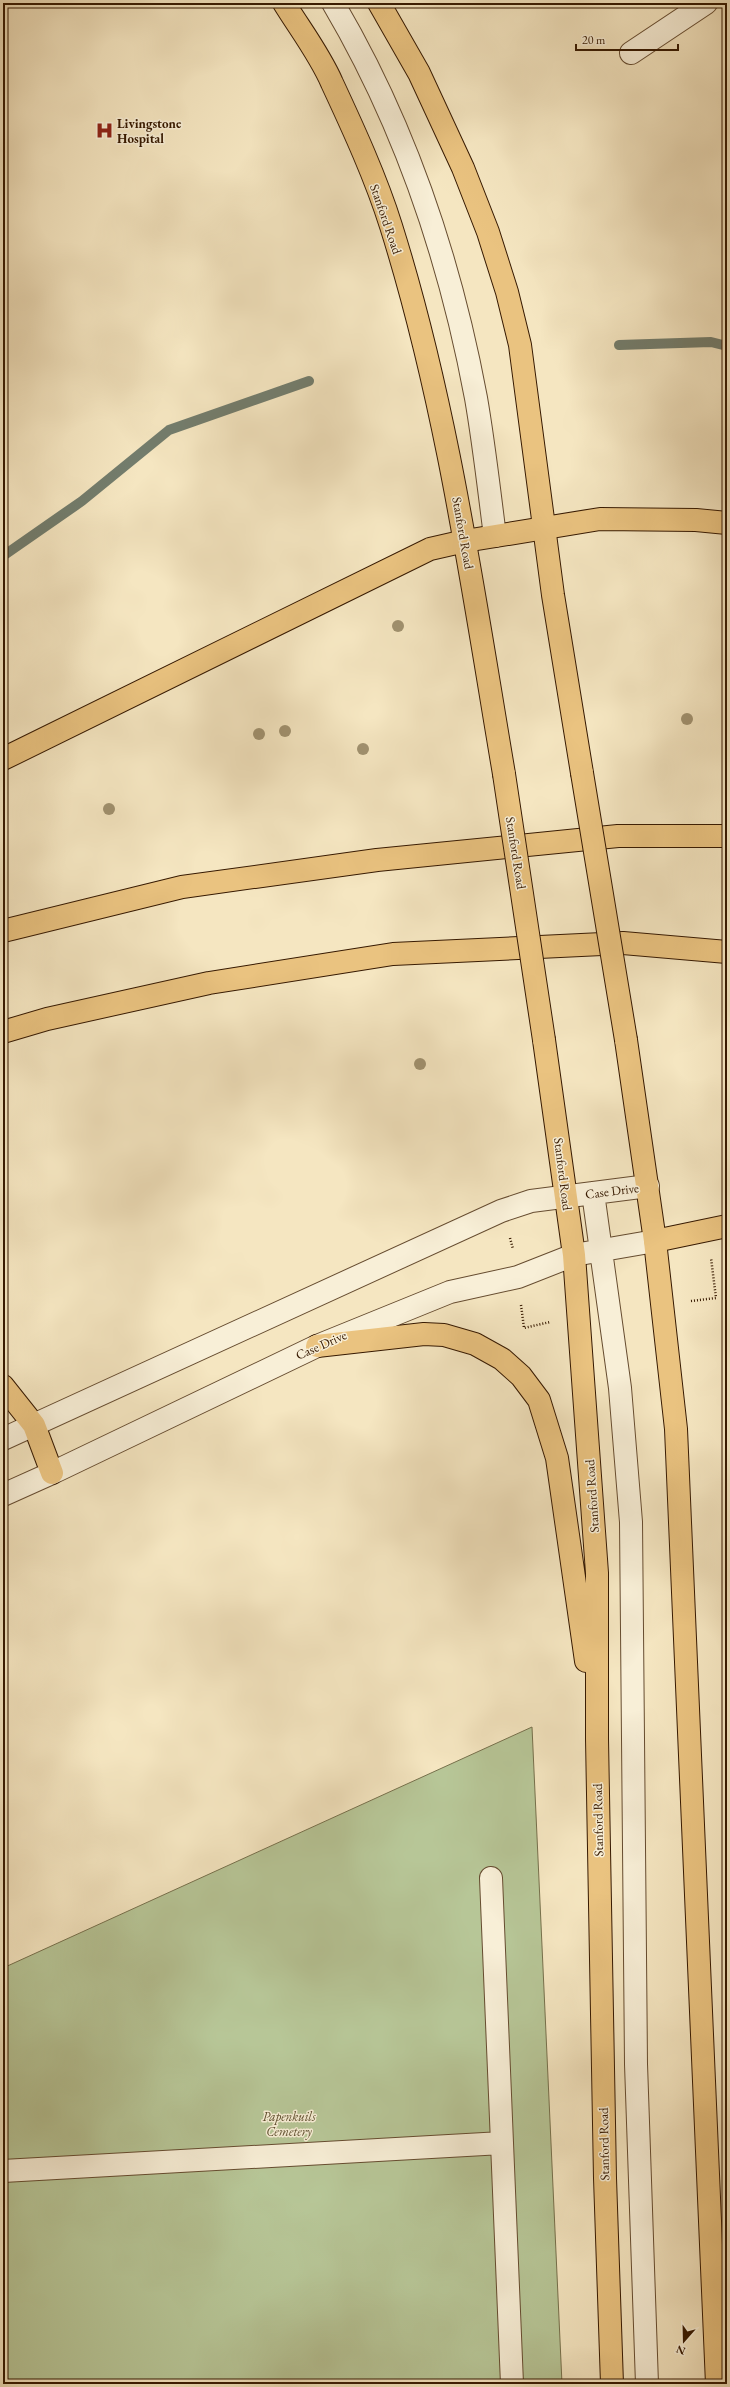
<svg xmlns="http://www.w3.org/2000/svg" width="730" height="2387" viewBox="0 0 730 2387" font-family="'EB Garamond',serif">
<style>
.green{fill:#b7c697;stroke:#76704c}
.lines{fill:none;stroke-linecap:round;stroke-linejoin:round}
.stream{stroke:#737d6d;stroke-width:10}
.minor-casing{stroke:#664c30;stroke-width:24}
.major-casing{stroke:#361900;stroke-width:24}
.highway-casing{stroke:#361900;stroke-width:24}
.path{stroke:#361900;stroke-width:2.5;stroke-dasharray:1 2;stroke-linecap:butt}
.minor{stroke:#f8efd7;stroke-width:22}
.major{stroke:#eac380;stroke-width:22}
.highway{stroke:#eac380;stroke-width:22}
.major-bridge-casing{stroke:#361900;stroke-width:24;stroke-linecap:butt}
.major-bridge{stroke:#eac380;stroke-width:22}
.tree{fill:#a19270}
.labels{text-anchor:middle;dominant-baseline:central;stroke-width:3;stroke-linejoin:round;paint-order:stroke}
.poi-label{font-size:13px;font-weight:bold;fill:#361900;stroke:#f8efd7;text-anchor:start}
.street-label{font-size:13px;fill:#361900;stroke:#f8efd7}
.park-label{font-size:13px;font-style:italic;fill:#5d4d2d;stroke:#f8efd7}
</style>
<rect width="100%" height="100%" fill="#f5e6c1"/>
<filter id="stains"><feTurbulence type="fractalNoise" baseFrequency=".005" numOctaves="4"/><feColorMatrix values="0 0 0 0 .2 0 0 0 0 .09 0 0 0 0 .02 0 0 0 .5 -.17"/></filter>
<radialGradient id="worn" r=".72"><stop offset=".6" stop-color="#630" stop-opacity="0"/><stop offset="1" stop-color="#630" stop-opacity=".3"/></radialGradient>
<!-- green -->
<path class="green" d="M532,1727l30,657h-559v-416z"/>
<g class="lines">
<!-- stream -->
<path class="stream" d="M619,345l92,-3 16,4
M3,556l79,-55 87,-71 140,-49"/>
<defs>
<path id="minor" d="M333,3c72,122 117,256 143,395 8,46 13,92 19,138
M631,53l75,-50
M593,1193l27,195 11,134 5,542 11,320
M3,1439l498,-228 30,-10 117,-15
M3,1495l49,-22 265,-127 133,-54 68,-15 56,-22 81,-14
M491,1878l21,506
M3,2171l499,-28"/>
<path id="major" d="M284,3c16,26 36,52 48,80 21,45 44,95 59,143 56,178 82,365 113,548
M379,3l40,70 44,95 25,64 19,60 13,53 33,250 29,178
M544,1040l30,215 23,318v166l8,439 7,206
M626,1040l29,201 21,188 41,955
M317,1346l107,-12 20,1 31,9 27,15 19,17 18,24 18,58 29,203"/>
<path id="highway" d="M3,759l427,-210 35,-8 135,-22 96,1 31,3
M3,931l179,-44 195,-27 241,-24h109
M3,1032l44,-13 162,-36 184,-29 230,-11 104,9
M655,1241l72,-15
M3,1386l31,39 18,48"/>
</defs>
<!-- minor casing -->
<use href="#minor" class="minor-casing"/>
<!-- major casing -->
<use href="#major" class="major-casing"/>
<!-- highway casing -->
<use href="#highway" class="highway-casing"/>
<!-- path -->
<path class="path" d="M510,1238l3,11
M691,1301l25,-3 -5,-40
M521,1305l3,23 26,-6"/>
<!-- minor -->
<use href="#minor" class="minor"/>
<!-- major -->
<use href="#major" class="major"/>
<!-- highway -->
<use href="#highway" class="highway"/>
<defs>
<path id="major-bridge" d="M582,773l44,267
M504,774l40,266"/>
</defs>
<!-- major-bridge casing -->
<use href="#major-bridge" class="major-bridge-casing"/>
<!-- major-bridge -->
<use href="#major-bridge" class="major-bridge"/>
</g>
<!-- trees -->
<g class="tree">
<circle cx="398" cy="626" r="6"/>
<circle cx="687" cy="719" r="6"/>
<circle cx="285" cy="731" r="6"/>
<circle cx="259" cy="734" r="6"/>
<circle cx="363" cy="749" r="6"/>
<circle cx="109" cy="809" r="6"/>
<circle cx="420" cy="1064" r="6"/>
</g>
<!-- icons -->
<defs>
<symbol id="hospital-bare" viewBox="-9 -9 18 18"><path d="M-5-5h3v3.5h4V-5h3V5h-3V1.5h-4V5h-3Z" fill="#8f2418" stroke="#f8efd7" stroke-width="2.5" paint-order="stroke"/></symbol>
</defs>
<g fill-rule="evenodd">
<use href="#hospital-bare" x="92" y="118" width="25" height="25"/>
</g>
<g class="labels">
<!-- poi labels -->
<g class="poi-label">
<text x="117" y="123">Livingstone<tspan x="117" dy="15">Hospital</tspan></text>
</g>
<!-- street labels -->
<g class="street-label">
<text transform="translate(386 219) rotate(71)">Stanford Road</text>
<text transform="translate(463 533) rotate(80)">Stanford Road</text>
<text transform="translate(516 853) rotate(81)">Stanford Road</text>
<text transform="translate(563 1174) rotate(83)">Stanford Road</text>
<text transform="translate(612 1191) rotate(-7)">Case Drive</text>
<text transform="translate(321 1345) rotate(-24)">Case Drive</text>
<text transform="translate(592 1496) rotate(-94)">Stanford Road</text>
<text transform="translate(598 1820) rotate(-91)">Stanford Road</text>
<text transform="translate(604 2144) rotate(-91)">Stanford Road</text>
</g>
<!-- park labels -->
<g class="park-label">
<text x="289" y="2116">Papenkuils<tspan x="289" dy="15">Cemetery</tspan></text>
</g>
</g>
<!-- margin -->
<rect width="730" height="2387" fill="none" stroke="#f5e6c1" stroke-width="16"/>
<rect x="4" y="4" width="722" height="2379" fill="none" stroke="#361900" stroke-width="2"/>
<rect x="8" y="8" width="714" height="2371" fill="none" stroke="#361900"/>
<!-- north arrow -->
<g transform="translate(684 2341) rotate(200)" stroke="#f8efd7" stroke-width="3" paint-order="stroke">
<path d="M0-3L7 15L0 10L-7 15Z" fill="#361900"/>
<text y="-6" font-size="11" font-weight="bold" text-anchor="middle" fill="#361900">N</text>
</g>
<!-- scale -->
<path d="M576 44v6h102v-6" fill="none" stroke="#361900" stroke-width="2"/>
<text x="582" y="44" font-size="12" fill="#361900" stroke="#f8efd7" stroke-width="3" paint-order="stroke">20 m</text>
<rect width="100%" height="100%" filter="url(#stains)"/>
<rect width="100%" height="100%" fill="url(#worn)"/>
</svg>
